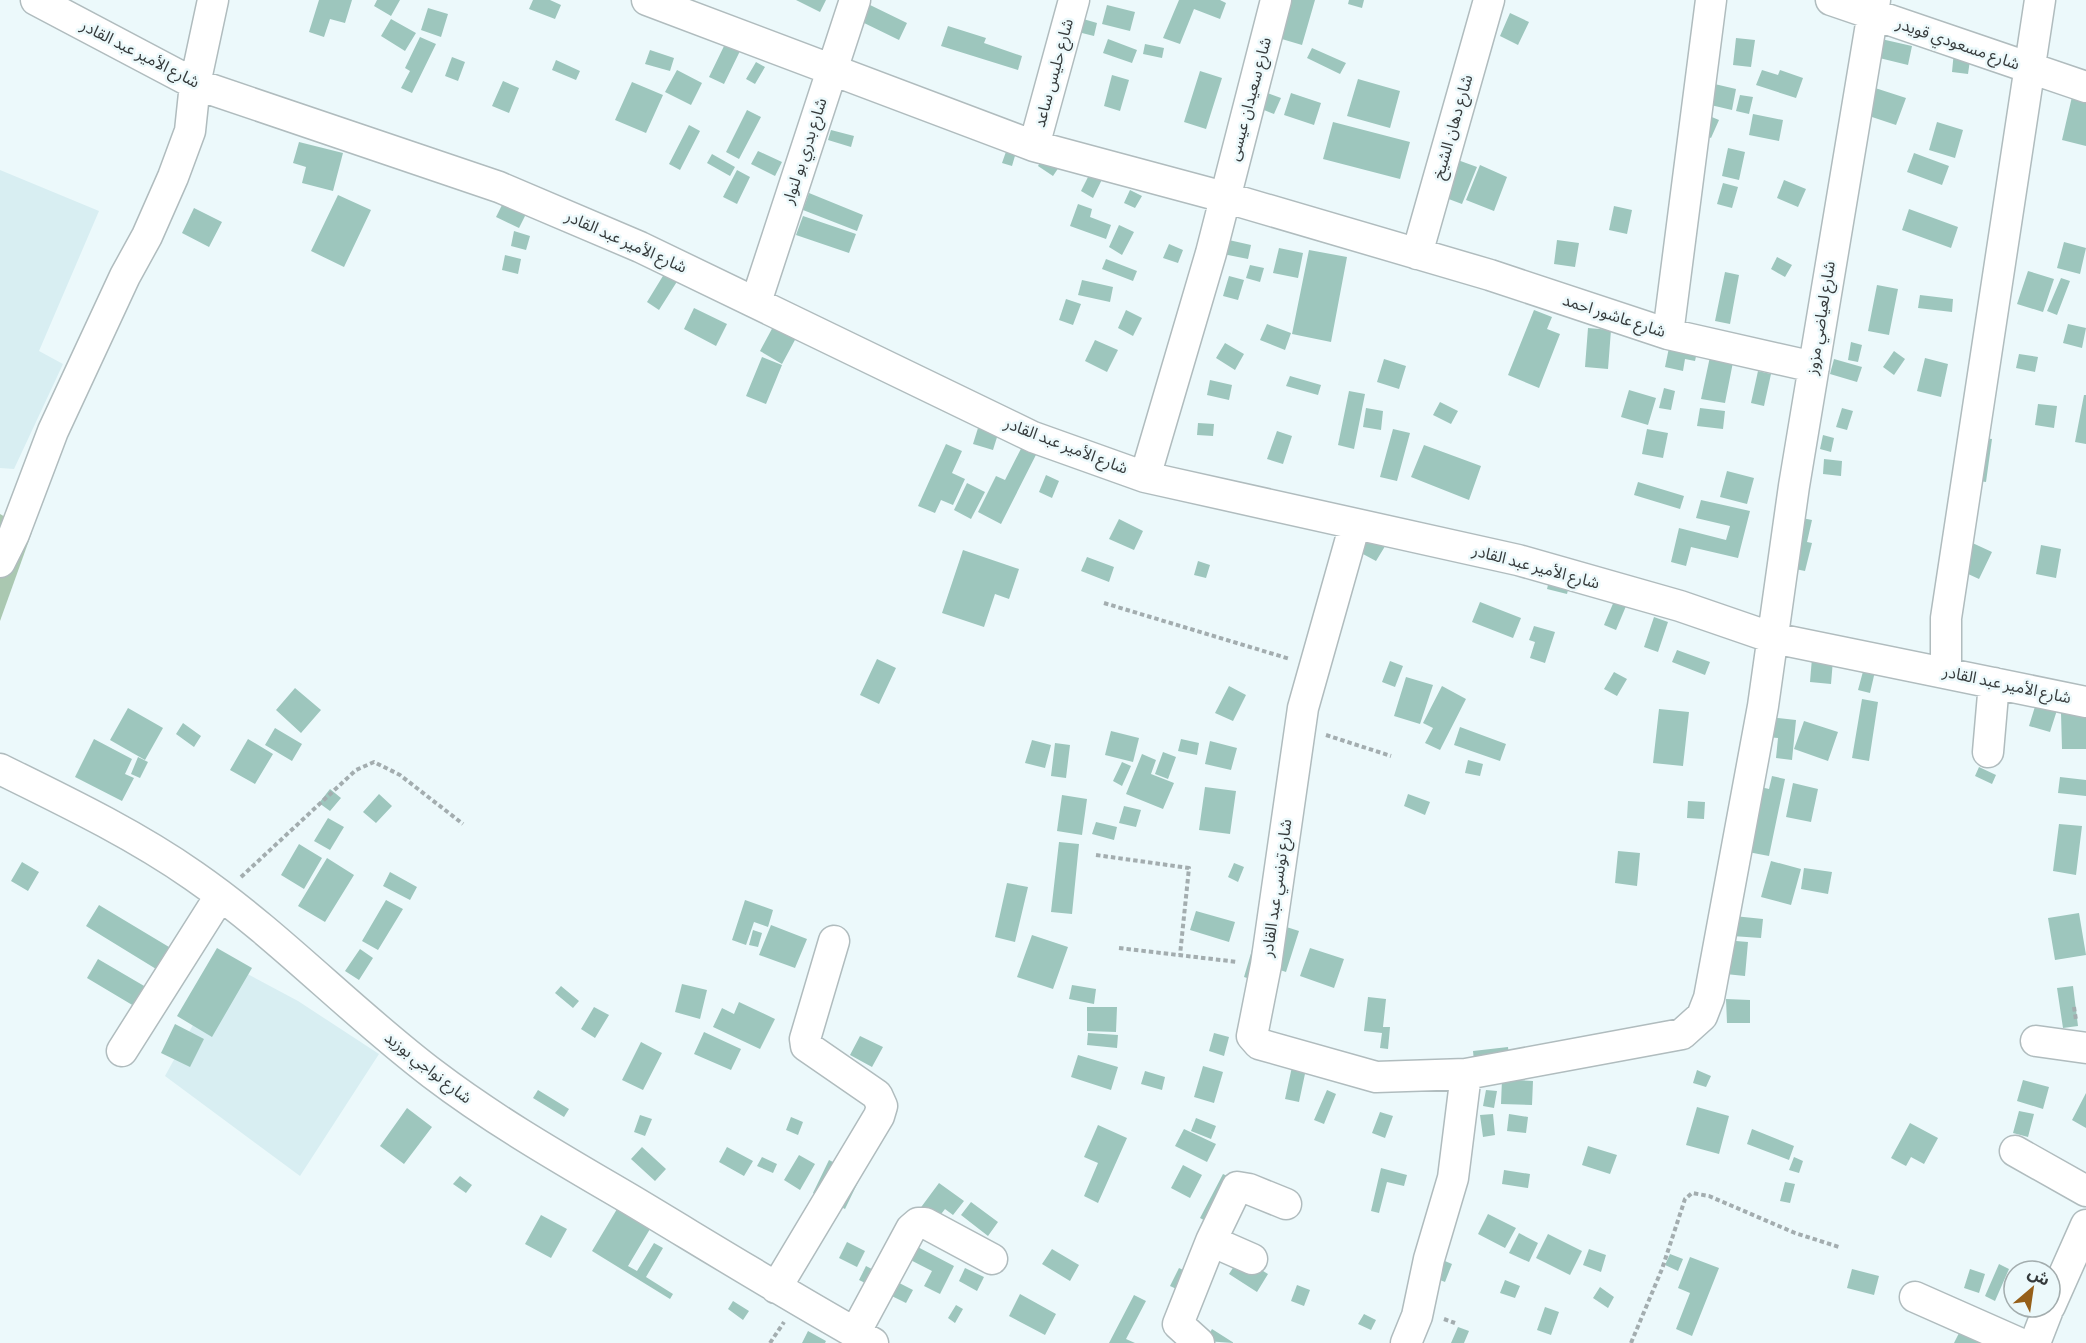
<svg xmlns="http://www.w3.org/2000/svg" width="2086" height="1343" viewBox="0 0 2086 1343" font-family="'Source Sans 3','Noto Sans Arabic',sans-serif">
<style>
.built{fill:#d8eef2}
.forest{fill:#aac8b1}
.building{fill:#9dc6bd}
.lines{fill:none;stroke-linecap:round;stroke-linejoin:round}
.minor-casing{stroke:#b0bcbe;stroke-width:33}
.path{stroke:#a3adaf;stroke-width:4;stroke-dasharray:4.5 3;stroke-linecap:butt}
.minor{stroke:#fff;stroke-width:30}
.labels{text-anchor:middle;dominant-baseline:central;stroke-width:5;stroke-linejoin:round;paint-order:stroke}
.street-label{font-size:16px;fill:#353a3b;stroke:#ecf9fb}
</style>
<rect width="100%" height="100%" fill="#ecf9fb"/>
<!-- built -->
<path class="built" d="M0,170l99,41 -60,140 24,13 -49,105 -14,-1z
M227,963l71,38 81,53 -79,122 -135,-100z"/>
<!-- forest -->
<path class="forest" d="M0,514l32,18 -32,89z"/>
<!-- building -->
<path class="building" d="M319,0h33l-7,23 -15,-4 -6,18 -15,-5z
M377,0h23l-9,16 -17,-10z
M533,0h17l11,5 -6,14 -26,-10z
M796,0h30l-6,12z
M1179,0h41l6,3 -6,16 -26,-10 -14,35 -17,-6z
M1286,0h29l-13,45 -27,-8z
M1349,0h15l-2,8 -14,-4z
M868,4l39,19 -8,17 -39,-19z
M1107,5l28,7 -5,19 -28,-7z
M428,8l20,6 -7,23 -20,-7z
M1510,13l19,9 -11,23 -18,-9z
M1073,16l24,7 -3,13 -24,-6z
M391,19l25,14 -11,18 -24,-15z
M948,26l38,12 -2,5 38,13 -4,14 -77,-24z
M1868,36l44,10 -4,19 -45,-11z
M420,37l16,7 -24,49 -11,-5 9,-17 -5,-3z
M1736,38l19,2 -4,27 -18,-2z
M1108,39l29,11 -5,13 -29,-10z
M725,44l15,7 -16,33 -15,-7z
M1145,44l19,4 -2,10 -19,-4z
M1312,48l34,15 -6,11 -33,-16z
M650,50l24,8 -4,13 -25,-7z
M1954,51l17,2 -3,21 -16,-2z
M452,57l13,5 -7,19 -13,-5z
M556,60l24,11 -4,9 -24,-10z
M756,62l9,5 -10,17 -9,-5z
M677,70l25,13 -11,22 -26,-13z
M1762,70l16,5 2,-5 23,8 -7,20 -40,-13z
M1200,71l22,7 -16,51 -22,-7z
M1112,75l17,5 -9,31 -16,-5z
M1358,79l42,12 -10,37 -43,-12z
M503,81l16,7 -10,25 -17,-7z
M632,82l31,13 -17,38 -31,-13z
M1706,82l30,7 -4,21 -30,-7z
M1869,86l37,12 -10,27 -36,-12z
M2074,88l12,3v55l-24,-6z
M1265,92l16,6 -7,16 -15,-6z
M1291,93l30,10 -7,22 -30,-10z
M1740,95l13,2 -4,17 -13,-3z
M747,110l14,7 -22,42 -13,-7z
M1702,113l17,7 -8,18 -16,-7z
M1753,114l30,6 -4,21 -30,-6z
M1333,122l77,20 -10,37 -77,-20z
M1937,122l26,8 -8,28 -26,-8z
M689,125l11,6 -20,39 -11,-6z
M831,130l23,6 -3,11 -23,-7z
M299,142l44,11 -10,38 -31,-8 4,-16 -13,-4z
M1051,144l16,11 -14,21 -15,-10z
M1008,146l9,3 -5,17 -10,-3z
M1728,148l17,4 -6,28 -17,-4z
M758,151l24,11 -7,14 -24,-12z
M1914,153l35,13 -7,19 -35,-13z
M712,154l23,13 -5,9 -23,-13z
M1444,155l33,12 -15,37 -32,-12z
M1098,157l12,6 -17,35 -12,-7z
M1480,165l27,12 -13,34 -28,-11z
M737,170l13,7 -13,27 -14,-7z
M516,177l23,11 -20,40 -23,-11z
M1784,180l22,9 -8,18 -21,-9z
M1723,183l15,4 -6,21 -15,-4z
M1130,190l12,6 -7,12 -11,-5z
M809,193l54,22 -6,16 -54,-21z
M338,195l33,15 -27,57 -33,-16z
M1078,204l14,5 -2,8 21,8 -5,14 -36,-13z
M1614,206l18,4 -5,24 -18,-4z
M194,208l28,14 -13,25 -27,-14z
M1909,209l49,18 -7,21 -49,-18z
M803,216l53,18 -7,19 -53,-18z
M1119,225l15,7 -12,23 -13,-8z
M514,231l16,5 -4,14 -15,-4z
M1211,236l40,9 -3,14 -40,-8z
M1557,240l22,3 -4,24 -21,-3z
M2064,242l22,6 -6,26 -23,-6z
M1169,244l14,6 -5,13 -15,-5z
M1279,248l24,5 -5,25 -25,-5z
M1309,250l38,7 -16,85 -39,-8z
M677,253l13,8 -31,49 -12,-8z
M505,255l16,4 -3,15 -16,-4z
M1777,257l15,8 -7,12 -14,-8z
M1106,259l31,12 -4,10 -31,-12z
M1250,265l14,3 -4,14 -14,-4z
M2028,271l26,8 -11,33 -26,-8z
M1725,272l14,3 -9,49 -15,-3z
M1229,276l15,4 -6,20 -15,-4z
M2061,278l9,3 -13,34 -10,-4z
M1082,280l31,7 -3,15 -32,-7z
M1877,285l21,4 -9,46 -21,-4z
M1920,295l33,4 -1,13 -34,-4z
M1066,299l15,5 -8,21 -14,-5z
M694,308l33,16 -11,22 -32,-17z
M1126,310l16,8 -9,18 -15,-8z
M1534,310l18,7 -5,12 13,5 -21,54 -31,-13z
M1267,324l24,9 -6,17 -25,-10z
M2068,324l18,4 -4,20 -19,-5z
M774,325l22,13 -14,26 -22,-13z
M1588,328l23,2 -3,39 -23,-2z
M1671,338l28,5 -4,18 -10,-2 -2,12 -18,-4z
M1095,340l23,10 -11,22 -22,-11z
M1851,342l11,3 -4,17 -10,-2z
M1225,343l19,11 -9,16 -19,-12z
M1894,351l11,8 -11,16 -11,-8z
M1711,352l23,5 -9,46 -24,-4z
M2019,354l19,3 -3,15 -19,-4z
M762,357l20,8 -16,39 -20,-8z
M1925,358l23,6 -7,33 -24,-6z
M1384,359l22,7 -7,23 -22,-7z
M1834,359l28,8 -5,15 -27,-8z
M1758,371l13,3 -7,32 -13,-3z
M1290,376l31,9 -3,10 -32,-9z
M1210,380l22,5 -3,15 -22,-5z
M1664,388l11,3 -4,19 -12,-2z
M1629,390l27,8 -8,27 -27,-8z
M1349,391l16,3 -11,55 -16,-4z
M2084,395h2v49l-11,-2z
M1440,402l18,9 -7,13 -18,-9z
M2038,404l19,2 -3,22 -19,-3z
M1366,408l17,3 -2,19 -18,-3z
M1700,408l25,3 -2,18 -26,-3z
M1842,408l11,3 -6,19 -11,-3z
M983,412l20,6 -10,32 -20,-6z
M1198,423l16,1 -1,12 -16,-1z
M1393,429l17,4 -13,48 -17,-4z
M1647,429l21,4 -5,25 -21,-4z
M1277,431l15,5 -9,28 -16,-5z
M1029,433l14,8 -42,83 -23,-12 18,-36 9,4z
M1823,435l11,3 -3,14 -11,-3z
M1971,436l21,3 -6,43 -21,-3z
M946,444l16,7 -10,22 13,6 -12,26 -12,-5 -6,13 -17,-7z
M1424,445l57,21 -12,34 -58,-23z
M1824,459l18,2 -1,15 -18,-2z
M1727,471l27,7 -7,26 -27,-7z
M1046,475l13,6 -7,17 -13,-6z
M1638,482l46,14 -4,13 -46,-14z
M967,483l18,9 -14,27 -17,-9z
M1701,500l49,11 -12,47 -47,-11 -5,19 -15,-4 8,-34 47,12 4,-14 -34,-8z
M1782,514l30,6 -5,22 5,1 -7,28 -34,-7z
M1119,519l24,12 -9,19 -25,-11z
M1355,533h54l-9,17 -13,-7 -11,18 -28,-15z
M1966,540l26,12 -13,27 -26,-12z
M2041,545l20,4 -5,29 -20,-4z
M963,550l56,19 -10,30 -14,-5 -11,33 -42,-14z
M1087,557l27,10 -5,15 -28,-11z
M1198,561l12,4 -4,13 -12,-3z
M1553,564l20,6 -6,24 -20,-5z
M1617,594l12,5 -13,31 -12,-5z
M1480,602l41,16 -8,20 -41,-16z
M1654,617l14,5 -10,30 -14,-5z
M1534,626l21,6 -10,31 -15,-5 5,-16 -6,-2z
M1677,650l33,12 -5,13 -33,-13z
M1812,658l21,2 -2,24 -21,-2z
M877,659l19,9 -17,36 -19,-9z
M1390,661l13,5 -8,21 -13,-5z
M1865,664l11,3 -6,26 -12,-3z
M1614,672l13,7 -10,17 -13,-7z
M1406,677l27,8 -13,39 -26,-8z
M1229,686l17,9 -13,26 -18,-8z
M1442,686l24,13 -26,51 -15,-7 8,-15 -10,-5z
M295,688l26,22 -20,23 -25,-23z
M1862,699l16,3 -9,59 -17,-3z
M2037,700l21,7 -8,25 -21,-6z
M128,708l35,20 -18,32 -35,-20z
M1659,709l30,3 -6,54 -30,-3z
M2086,712v37h-24l-1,-36z
M1768,717l28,3 -4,40 -16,-2 2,-20 -12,-1z
M1804,721l34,11 -10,29 -34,-12z
M183,723l18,13 -7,11 -18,-13z
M1460,727l46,17 -6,17 -46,-16z
M275,728l27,16 -10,17 -27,-16z
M1111,731l28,7 -6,24 -28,-7z
M94,739l38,20 -7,15 9,4 -12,23 -47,-24z
M248,739l25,15 -18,30 -25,-14z
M1181,739l18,4 -2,12 -19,-4z
M1032,740l19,5 -6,23 -20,-5z
M1210,741l27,7 -6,22 -26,-6z
M1055,743l15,2 -4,33 -15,-2z
M1163,752l13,5 -8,22 -13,-5z
M1142,754l14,6 -5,14 23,9 -11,26 -37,-15z
M138,757l10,5 -8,16 -9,-4z
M1468,760l15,4 -3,12 -15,-3z
M1122,762l9,4 -9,20 -9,-5z
M1979,767l17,8 -4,9 -17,-8z
M1772,776l13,3 -16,77 -47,-9 30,-62 17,4z
M2060,777l26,3v16l-28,-3z
M1793,783l25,6 -7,33 -25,-5z
M1205,787l31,4 -6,43 -31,-4z
M330,789l11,9 -11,13 -11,-8z
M379,794l13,12 -16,17 -13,-11z
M1408,794l22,8 -5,13 -21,-9z
M1062,795l25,4 -5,36 -25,-4z
M1688,801l17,1 -1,17 -17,-1z
M1124,806l17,4 -5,17 -17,-4z
M328,818l16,9 -14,23 -16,-9z
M1096,822l21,5 -3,13 -22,-6z
M2059,824l23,2 -6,49 -23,-4z
M1059,842l20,2 -7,70 -21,-2z
M299,844l23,14 -18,31 -23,-14z
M1618,851l22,2 -3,33 -22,-3z
M327,858l27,17 -29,47 -27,-16z
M1771,861l30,8 -10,36 -30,-8z
M22,862l17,10 -11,19 -17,-10z
M1234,863l10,4 -6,15 -10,-5z
M1804,868l28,4 -4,22 -27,-5z
M390,872l27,15 -7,13 -27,-14z
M1007,883l21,4 -13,55 -20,-5z
M386,900l17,9 -25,41 -16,-9z
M745,900l28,10 -5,17 -14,-5 -8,23 -14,-5z
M99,905l75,45 -13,22 -75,-46z
M1196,911l39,11 -6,20 -39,-12z
M2079,913l7,42 -31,5 -7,-42z
M1734,916l29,3 -2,19 -29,-2z
M1261,919l38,12 -13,41 -6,-2 -5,17 -31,-10z
M771,925l36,14 -12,29 -36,-13z
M753,930l9,3 -4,14 -9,-2z
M1032,935l36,12 -15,42 -36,-12z
M1724,940l24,2 -3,34 -39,-4z
M217,948l35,20 -40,69 -35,-21z
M1310,948l34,11 -10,29 -34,-12z
M360,949l13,9 -14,22 -14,-9z
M98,959l53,31 -12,19 -52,-31z
M682,984l25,6 -7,29 -25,-7z
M1072,985l24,4 -2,15 -25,-5z
M561,986l18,15 -6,7 -18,-15z
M2073,986l5,40 -15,2 -6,-40z
M1368,997l18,2 -3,28h7l-2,22 -8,-1 2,-15 -18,-2z
M1726,999l24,1v23h-23z
M739,1002l36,17 -15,30 -47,-22 9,-19 12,6z
M594,1007l15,8 -14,23 -14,-9z
M1087,1007h30l-1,25 -29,-1z
M175,1024l29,15 -14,28 -29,-14z
M704,1032l37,17 -10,21 -37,-16z
M1088,1033l30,2 -1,13 -30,-3z
M1214,1033l15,4 -5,19 -15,-5z
M860,1036l23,11 -11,20 -22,-12z
M641,1042l21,11 -19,37 -21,-10z
M1508,1047l2,21 -35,3 -2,-20z
M1295,1053l14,2 -10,47 -14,-3z
M1078,1055l40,12 -7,23 -40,-13z
M1203,1066l20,6 -9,31 -20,-6z
M1697,1070l14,6 -5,11 -13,-4z
M1145,1071l20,6 -3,13 -21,-6z
M1502,1079l31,2 -1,24 -31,-1z
M2023,1080l26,7 -6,22 -26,-8z
M538,1090l31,19 -5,8 -31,-19z
M1327,1090l9,4 -12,30 -10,-4z
M1486,1090l11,1 -3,17 -11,-2z
M2086,1093v35l-14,-8z
M1697,1107l32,9 -10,38 -33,-9z
M407,1108l25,19 -28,37 -24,-18z
M2019,1111l15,3 -6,23 -15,-4z
M1380,1112l13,4 -8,22 -13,-5z
M1493,1114l2,21 -12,2 -3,-22z
M1509,1114l19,3 -2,16 -19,-2z
M640,1115l12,4 -7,17 -11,-4z
M791,1117l12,5 -5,13 -12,-5z
M1196,1118l20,8 -5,13 -20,-8z
M1910,1123l28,15 -14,26 -13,-7 -5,9 -15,-8z
M1098,1125l29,13 -29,65 -14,-7 14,-33 -14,-6z
M1184,1129l32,15 -9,18 -32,-16z
M1752,1129l42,17 -5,14 -42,-16z
M1588,1146l29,9 -7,19 -28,-9z
M642,1147l24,22 -11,12 -24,-22z
M727,1147l26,14 -9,15 -25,-14z
M799,1155l16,9 -15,26 -16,-10z
M762,1157l15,7 -4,9 -16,-7z
M1794,1157l9,4 -4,12 -10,-3z
M829,1160l32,16 -16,33 -32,-16z
M1183,1165l19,10 -12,23 -19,-10z
M1381,1168l26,7 -3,11 -17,-4 -8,31 -8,-2z
M1504,1170l26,4 -2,14 -26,-4z
M1223,1174l13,6 -15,49 -21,-11z
M460,1176l12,9 -6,8 -13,-9z
M1785,1182l10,2 -5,19 -10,-2z
M939,1183l25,18 -11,14 -8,-6 -10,13 -16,-12z
M971,1202l27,20 -10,14 -27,-21z
M617,1209l33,20 -22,37 9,5 17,-28 9,5 -17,29 27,17 -3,5 -78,-48z
M1488,1214l28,14 -11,20 -27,-14z
M541,1215l26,14 -16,29 -26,-14z
M891,1233l63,33 -14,28 -16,-8 8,-15 -47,-24z
M1519,1233l19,10 -9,19 -20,-9z
M1548,1234l34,17 -12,24 -34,-17z
M847,1242l18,9 -8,16 -18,-9z
M1052,1249l27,16 -9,16 -28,-17z
M1589,1249l17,6 -5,17 -18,-7z
M1670,1254l13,5 -5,12 -13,-6z
M1433,1256l19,8 -7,18 -20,-8z
M1240,1257l28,17 -11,18 -28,-18z
M1690,1257l29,11 -27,68 -16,-7 14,-36 -12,-5z
M1999,1264l10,5 -14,32 -10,-5z
M866,1266l47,24 -7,13 -47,-23z
M965,1268l19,9 -7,14 -18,-10z
M1179,1268l30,14 -9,18 -30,-14z
M1852,1269l27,7 -5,19 -27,-7z
M1970,1269l15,5 -6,19 -15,-5z
M1505,1280l15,6 -5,12 -15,-5z
M1297,1285l13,5 -6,16 -13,-5z
M1600,1287l14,10 -6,11 -15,-10z
M1020,1294l36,20 -11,21 -36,-19z
M1134,1295l12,6 -20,38 9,4h-26z
M733,1301l16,10 -6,9 -15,-11z
M956,1305l7,4 -8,14 -7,-5z
M1545,1307l14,5 -8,23 -14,-5z
M1364,1314l12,6 -5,10 -13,-6z
M1966,1319l25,24h-37z
M1458,1327l11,4 -5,12h-13z
M1212,1329l22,14 -29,-2z
M808,1331l18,10 -1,2h-23z"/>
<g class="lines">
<defs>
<path id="minor" d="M36,0l159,84 304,103 141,60 393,190 112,40 373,83 162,46 93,32 313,64
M647,0l387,146 190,51 266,78 178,59 146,33
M1831,0l255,87
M1034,146l40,-146
M1417,254l72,-254
M756,302l99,-302
M1668,334l43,-334
M1145,477l66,-224 65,-253
M1355,524l-52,184 -37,257 -14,71 7,8 117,33 90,-3 216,-40 20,-18 7,-18 54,-292 31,-220 81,-486
M0,562l14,-28 39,-103 72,-155 22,-40 26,-59 17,-46 5,-47 18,-84
M1946,673v-55l94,-618
M1988,752l6,-69
M0,769c65,32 134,65 194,107 85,59 156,135 239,198 63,48 132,87 200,127 80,48 159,97 240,142
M2036,1041l50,7
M122,1051l98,-155
M2015,1151l71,40
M1211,1241l26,-54 12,2 37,15
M776,1288l103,-172 3,-10 -5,-11 -71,-49 -1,-7 29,-98
M1915,1297l104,46
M2050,1306l36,-81
M855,1333l56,-104 7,-6h7l67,36
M1199,1343l-21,-19 33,-83 41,18
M1406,1343l11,-27 12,-57 24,-81 13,-104
M2035,1343l14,-36"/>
</defs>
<!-- minor casing -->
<use href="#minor" class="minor-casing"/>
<!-- path -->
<path class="path" d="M1104,603l186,56
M1326,735l65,21
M1096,855l93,13 -9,87
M241,877l115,-107 18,-8 26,13 63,49
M1119,948l119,14
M2074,1007l2,13
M1444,1319l11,4
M770,1343l14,-21
M1631,1343l31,-74 23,-70 7,-6 17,3 86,37 44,14"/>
<!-- minor -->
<use href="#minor" class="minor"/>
</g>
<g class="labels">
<!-- street labels -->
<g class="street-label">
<text transform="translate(1958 44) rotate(19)">شارع مسعودي قويدر</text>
<text transform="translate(140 54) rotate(27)">شارع الأمير عبد القادر</text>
<text transform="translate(1054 73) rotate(-75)">شارع حليس ساعد</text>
<text transform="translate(1250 99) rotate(-75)">شارع سعيدان عيسى</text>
<text transform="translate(1453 127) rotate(-74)">شارع دهان الشيخ</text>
<text transform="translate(805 151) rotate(-72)">شارع بدري بو لنوار</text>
<text transform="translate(626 242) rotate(24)">شارع الأمير عبد القادر</text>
<text transform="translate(1614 316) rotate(18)">شارع عاشور احمد</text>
<text transform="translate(1821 318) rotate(-81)">شارع لعياضي مزوز</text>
<text transform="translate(1066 446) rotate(21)">شارع الأمير عبد القادر</text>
<text transform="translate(1536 567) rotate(15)">شارع الأمير عبد القادر</text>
<text transform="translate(2007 685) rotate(12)">شارع الأمير عبد القادر</text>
<text transform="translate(1277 888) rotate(-82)">شارع تونسي عبد القادر</text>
<text transform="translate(428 1068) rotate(38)">شارع نواجي بوزيد</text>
</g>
</g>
<!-- north arrow -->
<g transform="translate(2032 1289) rotate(29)"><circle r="28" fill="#ecf9fb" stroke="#a3adae" stroke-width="1.5"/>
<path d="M0-4.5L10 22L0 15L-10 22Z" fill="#965f19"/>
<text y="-9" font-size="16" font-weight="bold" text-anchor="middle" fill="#353a3b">ش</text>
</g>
</svg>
